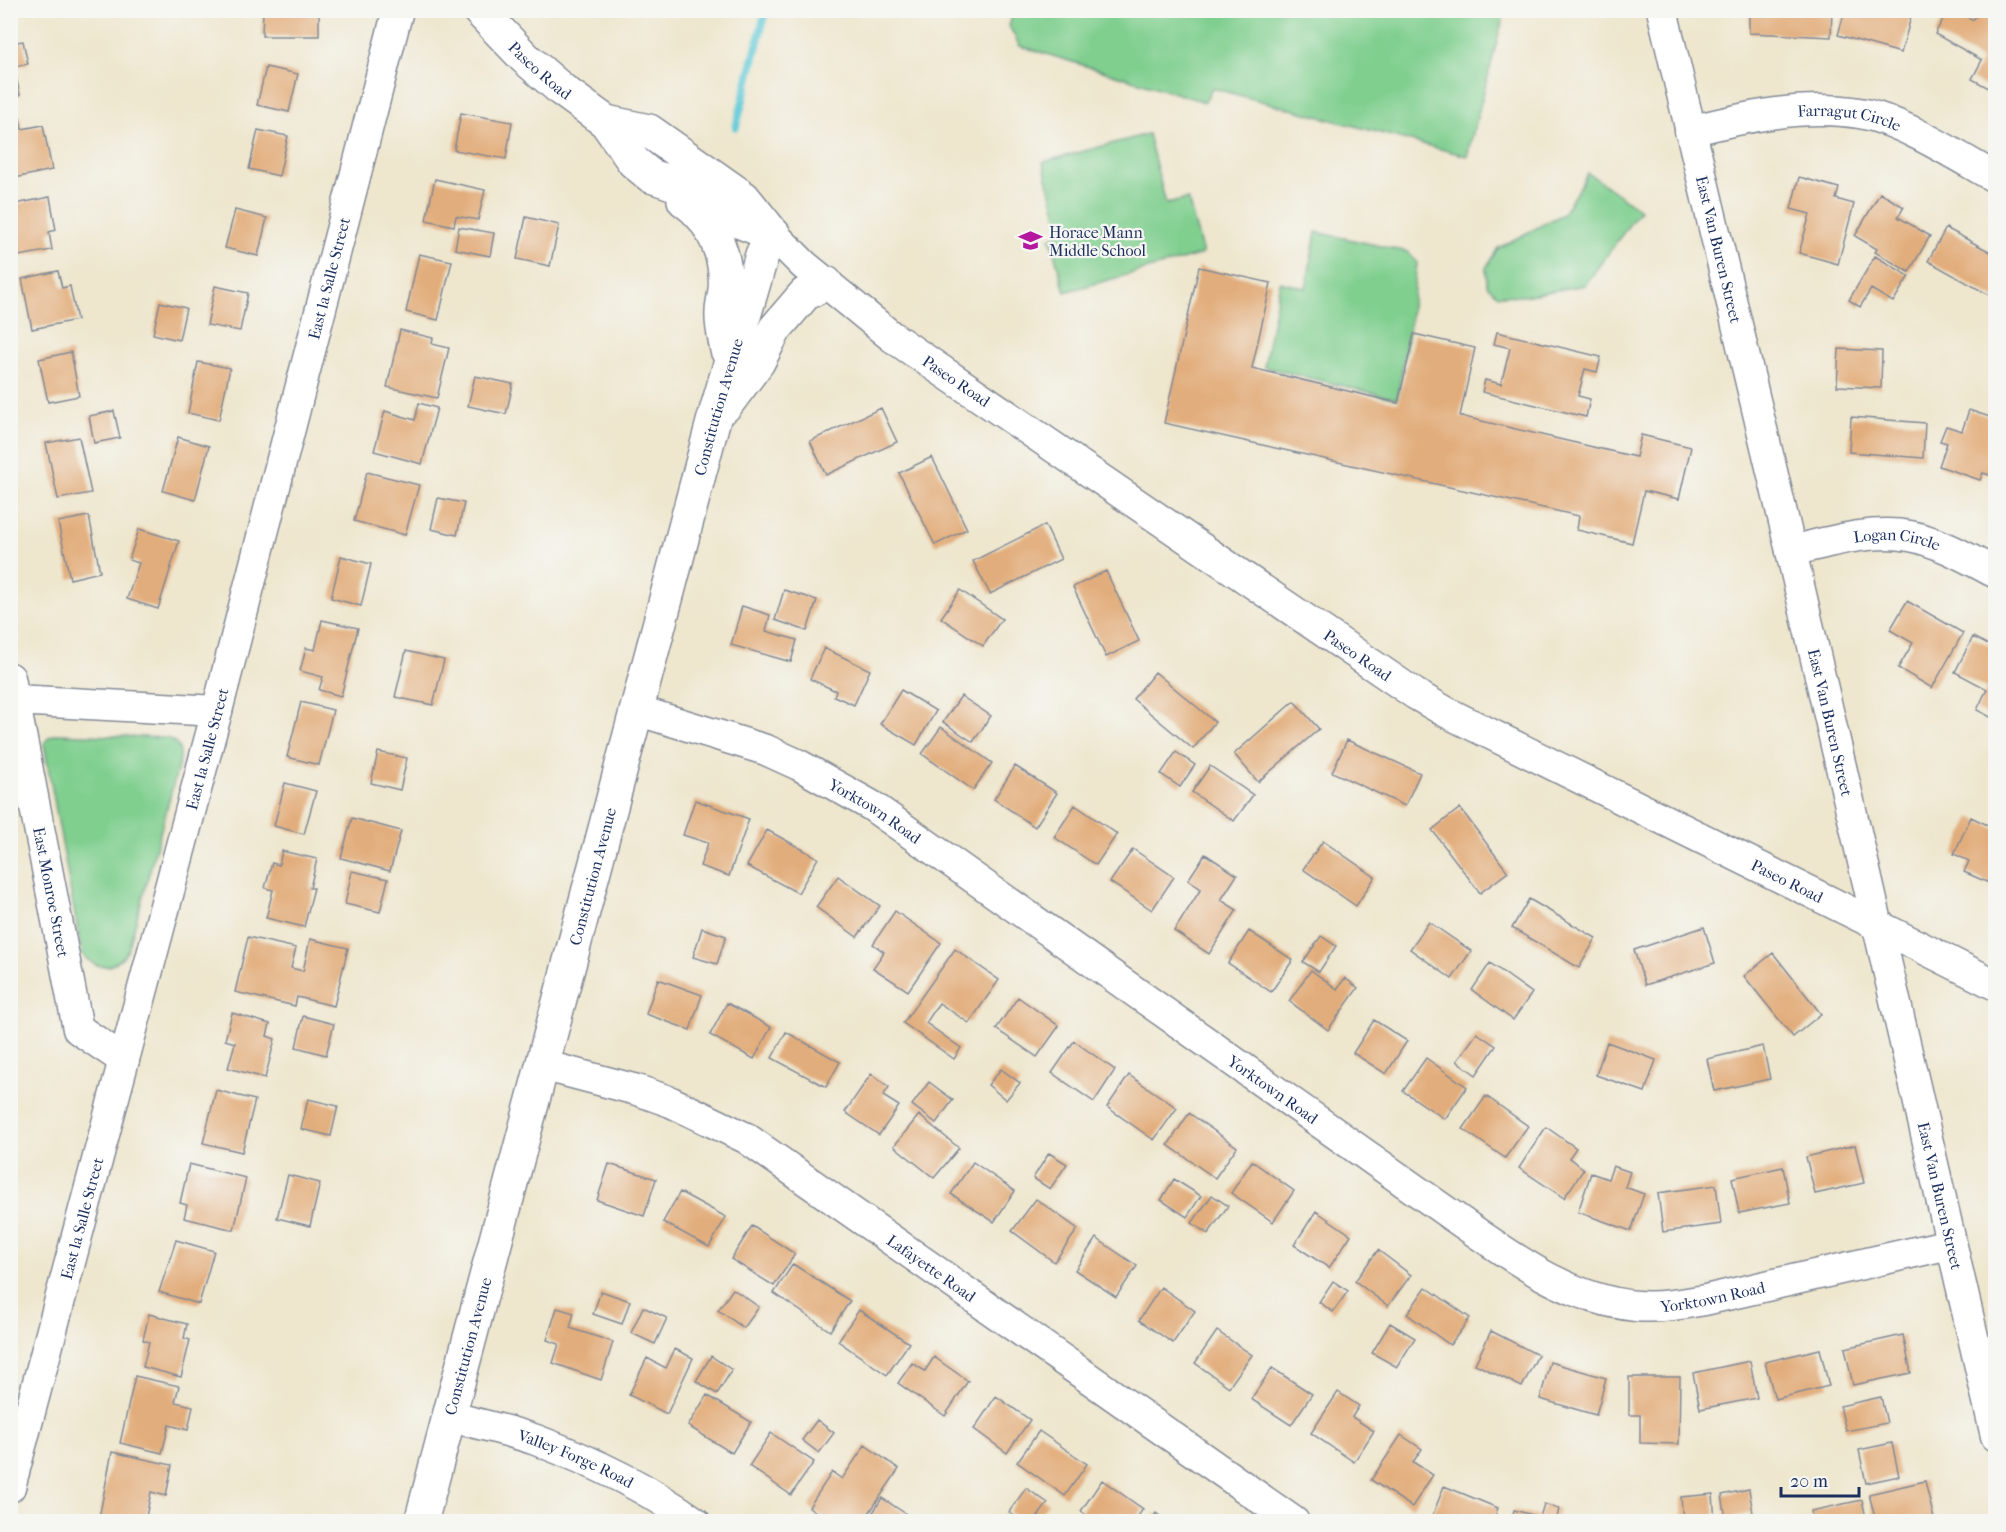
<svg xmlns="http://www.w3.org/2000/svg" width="2006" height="1532" viewBox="0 0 2006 1532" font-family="'IM FELL French Canon',serif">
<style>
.green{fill:#80cf8f;stroke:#4e7f76;stroke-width:1.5}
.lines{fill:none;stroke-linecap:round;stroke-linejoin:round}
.stream{stroke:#5ec9d7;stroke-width:8}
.building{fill:#e2ad7c}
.minor-casing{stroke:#848a96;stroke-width:33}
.major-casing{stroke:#848a96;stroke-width:36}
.minor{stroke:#fff;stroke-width:30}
.major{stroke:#fff;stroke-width:33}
.labels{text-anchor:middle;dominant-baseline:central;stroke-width:4.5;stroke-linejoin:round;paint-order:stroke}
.street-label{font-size:16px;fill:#1b2f5e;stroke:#f6f6f2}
.poi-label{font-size:16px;fill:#1b2f5e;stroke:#f6f6f2;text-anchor:start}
</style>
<rect width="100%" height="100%" fill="#f6f6f2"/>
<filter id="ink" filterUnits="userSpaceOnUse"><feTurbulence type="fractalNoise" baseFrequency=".0167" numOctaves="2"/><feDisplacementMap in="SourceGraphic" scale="12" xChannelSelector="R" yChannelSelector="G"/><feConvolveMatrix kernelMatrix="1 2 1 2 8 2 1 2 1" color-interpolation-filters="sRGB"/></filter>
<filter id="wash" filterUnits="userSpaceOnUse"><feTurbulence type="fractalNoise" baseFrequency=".008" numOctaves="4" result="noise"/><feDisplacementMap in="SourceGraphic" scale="24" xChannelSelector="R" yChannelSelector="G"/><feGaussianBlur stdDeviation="1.35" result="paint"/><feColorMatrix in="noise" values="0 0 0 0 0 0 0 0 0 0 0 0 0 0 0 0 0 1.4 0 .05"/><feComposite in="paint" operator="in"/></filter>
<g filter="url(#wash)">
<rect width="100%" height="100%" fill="#eee6cd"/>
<!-- green -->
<path class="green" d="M1014,10h491v1l-38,145 -255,-68 -7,14 -185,-56 -11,-20z
M1148,134l18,70 22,-5 15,55 -138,38 -15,-54 11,-6 -18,-70z
M1588,173l52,37 -55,75 -61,11 -26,-1 -11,-10 -1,-17 12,-20 65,-34z
M1316,232l92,20 9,11 -7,61 -13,75 -133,-32 16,-85 26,6z
M57,734l110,4c11,4 14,11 13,22l-52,190c-13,20 -31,22 -46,4l-38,-210 5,-7z"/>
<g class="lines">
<!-- stream -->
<path class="stream" d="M736,127l30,-117"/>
</g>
<g id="blocks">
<!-- building -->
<path class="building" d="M263,10h56v26h-57z
M1749,10h83l-1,27 -82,-4z
M1845,10h68l-12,43 -63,-18z
M1948,10h7l18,10 7,-10 16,9v73l-24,-13 10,-19 -47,-26z
M23,41l5,23 -14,3 6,28 -10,1v-53z
M266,67l32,7 -9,38 -32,-7z
M461,113l51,9 -6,37 -52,-9z
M20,118l2,11 21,-4 9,45 -42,9v-59z
M258,130l30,6 -9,40 -30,-7z
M1799,177l40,11 -3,11 18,5 -16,60 -39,-11 11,-39 -19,-5z
M435,179l50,11 -7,30 -22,-4 -2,10 -28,-6z
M1880,193l24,14 -6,10 32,19 -21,36 -34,-20 2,-3 -22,-13z
M50,197l6,33 -7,2 3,18 -33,6 -9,-51z
M235,210l32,8 -9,38 -33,-8z
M526,217l33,8 -9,41 -33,-7z
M459,227l35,6 -4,23 -35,-7z
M1946,228l50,27v44l-68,-38z
M419,254l33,7 -14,59 -32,-8z
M1875,256l34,20 -16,26 -22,-13 -11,18 -11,-7z
M1199,267l72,16 -19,85 146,35 16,-69 61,14 -15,68 176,41 5,-22 50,12 -12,52 -35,-8 -12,52 -55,-13 2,-14 -415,-93z
M58,271l4,17 8,-2 7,34 -45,9 -10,-50z
M215,286l33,7 -8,38 -33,-6z
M160,302l26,6 -7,32 -26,-6z
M400,330l33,8 -1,6 17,4 -12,50 -50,-11z
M1497,332l104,25 -4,15 -12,-3 -7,27 12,3 -4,18 -104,-25 3,-12 16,4 9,-36 -16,-4z
M1839,349l43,2 -1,37 -44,-2z
M71,352l8,44 -31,6 -9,-43z
M198,362l32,6 -11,52 -31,-7z
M475,376l38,8 -7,30 -38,-8z
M419,403l18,5 -15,56 -48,-13 11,-40 30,9z
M881,408l16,34 -71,33 -16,-34z
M1969,410l27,9v58l-13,-4 -3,7 -41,-14 8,-23 -7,-2 6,-15 16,5z
M114,411l6,27 -26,5 -5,-27z
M1851,417l74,6 -2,35 -74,-6z
M79,437l12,56 -33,6 -12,-56z
M178,437l31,9 -14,54 -32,-9z
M932,457l35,72 -32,16 -36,-72z
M367,472l52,13 -14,50 -51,-14z
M438,498l26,5 -7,32 -26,-6z
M89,516l11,56 -30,7 -12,-57z
M1045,525l16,34 -71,35 -17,-33z
M139,529l40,12 -21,68 -31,-10 12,-36 -10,-3z
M341,556l30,8 -10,42 -30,-8z
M1106,571l33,70 -33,16 -33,-70z
M784,590l33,10 -10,31 -32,-11z
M960,590l42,29 -19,27 -42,-28z
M1907,601l56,32 -31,55 -34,-20 15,-25 -23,-13z
M742,606l28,9 -4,16 31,9 -6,22 -60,-17z
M322,620l36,8 -17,68 -22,-6 4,-13 -23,-6 6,-23 9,2z
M1973,637l23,12v71l-19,-10 10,-21 -32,-17z
M824,648l46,22 -16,35 -20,-9 2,-5 -26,-12z
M406,651l38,9 -11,45 -38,-8z
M1155,672l60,50 -22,27 -60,-50z
M901,690l35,21 -20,34 -36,-21z
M961,696l30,20 -18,26 -30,-20z
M1294,701l25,28 -61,53 -24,-28z
M301,702l32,8 -14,55 -32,-8z
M941,727l51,36 -19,27 -51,-36z
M1347,740l73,33 -15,33 -73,-34z
M378,752l29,6 -7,32 -29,-7z
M1176,752l19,13 -15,22 -19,-13z
M1015,766l42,27 -22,34 -41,-28z
M1210,766l43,29 -19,26 -42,-29z
M285,783l31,8 -12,43 -30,-8z
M695,800l54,19 -20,57 -29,-10 8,-23 -25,-8z
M1075,805l42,29 -21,31 -42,-28z
M1460,808l48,64 -28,21 -48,-63z
M1971,817l25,12v57l-32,-14 5,-11 -15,-7z
M352,818l49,13 -11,40 -49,-13z
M767,830l51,28 -20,35 -51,-27z
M1323,841l52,36 -19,29 -53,-37z
M1133,849l41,28 -22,33 -42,-28z
M282,851l35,8 -7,29h4l-10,39 -38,-9 7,-28 -8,-2 7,-25 7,2z
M1205,854l32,21 -16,25 16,10 -28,44 -35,-23 27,-42 -13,-9z
M352,871l36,8 -8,33 -35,-8z
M838,876l42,30 -23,31 -41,-30z
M1529,899l67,39 -17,30 -67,-40z
M895,911l46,32 -33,48 -35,-23 11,-16 -11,-8z
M1429,922l42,29 -19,28 -42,-30z
M1704,927l11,36 -70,22 -11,-35z
M702,928l24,8 -9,28 -24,-7z
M1249,931l44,29 -22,32 -43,-29z
M1321,936l15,10 -17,26 -16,-10z
M248,937l48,11 -5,20 12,3 7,-32 38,9 -14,58 -37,-9 -2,9 -60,-14z
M955,949l44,31 -30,43 -30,-20 -13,20 35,25 -7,11 -51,-36z
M1773,953l48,61 -28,23 -49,-61z
M1490,963l42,30 -19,27 -41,-30z
M1311,970l26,19 8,-11 13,10 -30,42 -39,-29z
M658,979l44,16 -12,35 -44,-16z
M1018,997l41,29 -22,31 -41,-28z
M727,1003l44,24 -17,32 -44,-24z
M232,1013l38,11 -3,12 8,3 -10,39 -37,-10 7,-25 -10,-3z
M303,1016l31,8 -8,31 -30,-8z
M1374,1020l33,21 -21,33 -33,-21z
M786,1032l54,30 -14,25 -54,-29z
M1477,1033l19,13 -20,29 -19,-14z
M1074,1041l41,29 -21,32 -42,-29z
M1607,1042l49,18 -11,32 -49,-17z
M1763,1046l7,33 -56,12 -7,-32z
M1426,1058l41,29 -22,32 -42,-28z
M1001,1069l19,14 -14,17 -18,-15z
M871,1074l18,13 -6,9 16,10 -20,29 -34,-23z
M1129,1075l48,33 -23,32 -47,-33z
M929,1082l24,18 -17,23 -24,-18z
M216,1090l39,10 -13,52 -39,-9z
M1486,1096l42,30 -23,32 -42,-29z
M308,1099l30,7 -7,30 -30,-7z
M1189,1113l48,34 -22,31 -47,-33z
M919,1115l40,33 -25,30 -40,-32z
M1546,1127l30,21 -7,10 15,11 -20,29 -45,-30z
M1855,1145l9,38 -49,11 -9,-37z
M1049,1153l18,11 -17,25 -17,-11z
M1252,1161l42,30 -21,31 -42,-29z
M973,1162l42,29 -21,31 -43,-28z
M189,1164l57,14 -12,52 -50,-12 3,-13 -7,-2z
M609,1164l47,15 -12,37 -47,-16z
M1613,1166l17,6 -5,15 19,7 -13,37 -53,-19 13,-39 17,6z
M1783,1167l7,36 -51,10 -7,-35z
M288,1175l32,8 -10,43 -33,-8z
M1174,1179l27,17 -14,21 -26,-17z
M1716,1185l5,39 -58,8 -5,-39z
M680,1192l46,25 -17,30 -46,-25z
M1212,1195l16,11 -20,28 -16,-11z
M1036,1199l42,30 -24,33 -42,-31z
M1316,1211l35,24 -22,33 -35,-23z
M752,1226l43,28 -21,32 -43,-27z
M1096,1238l41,28 -21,31 -41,-27z
M176,1240l38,11 -15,53 -40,-12z
M1378,1250l33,25 -23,31 -33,-25z
M793,1264l57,37 -20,30 -56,-38z
M1333,1281l15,10 -15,21 -14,-10z
M1161,1287l34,24 -22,32 -34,-23z
M1426,1287l44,31 -20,27 -43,-31z
M733,1289l26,18 -15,21 -26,-18z
M601,1291l29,10 -8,23 -29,-10z
M643,1307l24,11 -12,26 -24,-11z
M557,1308l17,5 -4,15 43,14 -12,38 -48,-17 6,-19 -12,-4z
M859,1310l50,33 -22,32 -49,-34z
M149,1314l38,10 -3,14 6,2 -9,37 -38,-10 6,-25 -6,-2z
M1390,1323l25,15 -18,29 -25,-14z
M1217,1331l35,24 -23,32 -34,-24z
M1491,1331l47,24 -16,32 -47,-23z
M1903,1335l8,38 -58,12 -8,-37z
M675,1349l18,9 -26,56 -38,-19 18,-37 19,10z
M1820,1349l9,37 -54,13 -10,-37z
M711,1356l21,14 -15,24 -21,-13z
M934,1357l34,24 -23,35 -47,-33 14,-20 13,8z
M1750,1361l7,37 -57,11 -7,-36z
M1550,1362l56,16 -10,37 -56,-16z
M1272,1368l40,26 -21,31 -40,-26z
M135,1376l44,10 -4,16 18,4 -5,24 -19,-5 -7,28 -42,-10z
M1629,1377h51l-1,67 -39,-1v-28h-11z
M1338,1392l21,14 -7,11 22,14 -20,31 -43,-29z
M707,1395l44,27 -19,31 -44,-27z
M996,1396l34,24 -23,33 -33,-24z
M1881,1397l6,26 -41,8 -6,-25z
M817,1420l17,13 -15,20 -17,-13z
M1039,1431l48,33 -22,32 -48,-34z
M771,1433l43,29 -23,33 -42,-29z
M1401,1435l21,14 -9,13 20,13 -21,32 -41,-27z
M1892,1443l7,33 -33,7 -7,-33z
M865,1445l34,24 -36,53h-33l-21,-15 23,-35 10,7z
M112,1452l60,13 -6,31 -15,-4 -6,30h-29l-17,-4z
M1102,1480l41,29 -9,13h-39l-14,-11z
M1925,1481l9,38 -10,3h-48l-7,-28z
M1444,1486l54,22 -5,14h-63z
M1026,1488l22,15 -14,19h-12l-13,-10z
M1749,1489l4,24 -27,6 -4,-24z
M1713,1494l2,28h-32l-2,-25z
M882,1498l24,16 -5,8h-34z
M1862,1500l5,22h-54l-2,-11z
M1544,1504l15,5 -3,13h-45l3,-12 26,7z
M1156,1513l12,9h-18z"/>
</g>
</g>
<g filter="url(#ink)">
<use href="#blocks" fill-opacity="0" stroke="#848a96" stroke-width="1.5"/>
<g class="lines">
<defs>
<g id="minor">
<path id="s1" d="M1662,10l129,541 205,885"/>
<path id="s2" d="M1690,131c55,-14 112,-27 169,-18 41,6 99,44 137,65"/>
<path id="s3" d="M774,235l30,30 87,71 524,358 31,18 431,213 119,60"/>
<path id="s4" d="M1791,551c38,-9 80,-22 119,-15 30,6 59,23 86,37"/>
<path id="s5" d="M10,678l68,351 46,31"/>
<path d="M15,700l202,11"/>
<path id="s6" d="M636,710l130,40 33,15 73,41 579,409c57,39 114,84 185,91 23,2 46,-2 69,-6l245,-56"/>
<path id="s7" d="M542,1065l95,25 34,12 75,36 548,384"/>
<path id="s8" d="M448,1416c29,8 60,14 88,24 56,21 110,47 159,82"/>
<path id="s9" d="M10,1487l207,-776 181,-701"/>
</g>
<g id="major">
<path id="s10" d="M479,10l46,48 37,32 44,32 28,40 17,14 45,15 37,28 41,16"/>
<path d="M606,122l43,9 95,67 29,36"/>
<path d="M684,200c28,19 44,56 41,90 -1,8 -3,15 -3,23 -1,12 3,26 5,37"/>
<path d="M725,406l33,-44 17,-33 30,-35 21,-11"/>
<path id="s11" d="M421,1522l292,-1100 49,-167 12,-20"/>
</g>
</defs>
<!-- minor casing -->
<use href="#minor" class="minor-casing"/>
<!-- major casing -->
<use href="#major" class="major-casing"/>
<!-- minor -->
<use href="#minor" class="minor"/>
<!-- major -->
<use href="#major" class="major"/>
</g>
</g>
<!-- icons -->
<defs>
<symbol id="school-bare" viewBox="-9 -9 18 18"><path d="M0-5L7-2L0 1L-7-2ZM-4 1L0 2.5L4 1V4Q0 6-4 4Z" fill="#b5179e" stroke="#f6f6f2" stroke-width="2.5" paint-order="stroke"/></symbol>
</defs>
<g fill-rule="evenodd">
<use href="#school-bare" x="1014" y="224" width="33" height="33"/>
</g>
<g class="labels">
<!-- street labels -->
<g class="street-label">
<text stroke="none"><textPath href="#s10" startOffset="86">Paseo Road</textPath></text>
<text stroke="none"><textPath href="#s2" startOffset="162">Farragut Circle</textPath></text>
<text stroke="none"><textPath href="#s1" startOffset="246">East Van Buren Street</textPath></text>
<text stroke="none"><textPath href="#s9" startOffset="1250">East la Salle Street</textPath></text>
<text stroke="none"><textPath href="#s3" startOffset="234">Paseo Road</textPath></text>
<text stroke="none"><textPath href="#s11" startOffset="1154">Constitution Avenue</textPath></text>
<text stroke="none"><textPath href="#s4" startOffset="108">Logan Circle</textPath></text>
<text stroke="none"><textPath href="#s3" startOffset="720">Paseo Road</textPath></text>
<text stroke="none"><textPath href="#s1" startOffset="732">East Van Buren Street</textPath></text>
<text stroke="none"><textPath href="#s9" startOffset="764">East la Salle Street</textPath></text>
<text stroke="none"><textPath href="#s6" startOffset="261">Yorktown Road</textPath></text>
<text stroke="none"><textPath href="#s11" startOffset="668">Constitution Avenue</textPath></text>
<text stroke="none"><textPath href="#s3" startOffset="1206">Paseo Road</textPath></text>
<text stroke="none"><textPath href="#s5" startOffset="218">East Monroe Street</textPath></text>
<text stroke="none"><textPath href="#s6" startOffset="747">Yorktown Road</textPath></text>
<text stroke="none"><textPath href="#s1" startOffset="1218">East Van Buren Street</textPath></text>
<text stroke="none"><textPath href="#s9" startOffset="278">East la Salle Street</textPath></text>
<text stroke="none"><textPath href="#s7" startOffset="444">Lafayette Road</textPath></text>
<text stroke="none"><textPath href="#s6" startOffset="1251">Yorktown Road</textPath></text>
<text stroke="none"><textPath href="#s11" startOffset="182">Constitution Avenue</textPath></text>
<text stroke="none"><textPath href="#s8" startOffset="135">Valley Forge Road</textPath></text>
</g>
<!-- poi labels -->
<g class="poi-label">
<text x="1049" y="232">Horace Mann<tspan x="1049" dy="18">Middle School</tspan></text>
</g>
</g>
<!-- margin -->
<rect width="2006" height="1532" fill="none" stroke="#f6f6f2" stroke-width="36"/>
<!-- scale -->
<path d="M1781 1487v9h78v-9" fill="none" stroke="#1b2f5e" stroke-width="3"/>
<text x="1790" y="1487" font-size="18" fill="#1b2f5e" stroke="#f6f6f2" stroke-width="4.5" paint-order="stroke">20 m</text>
</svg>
